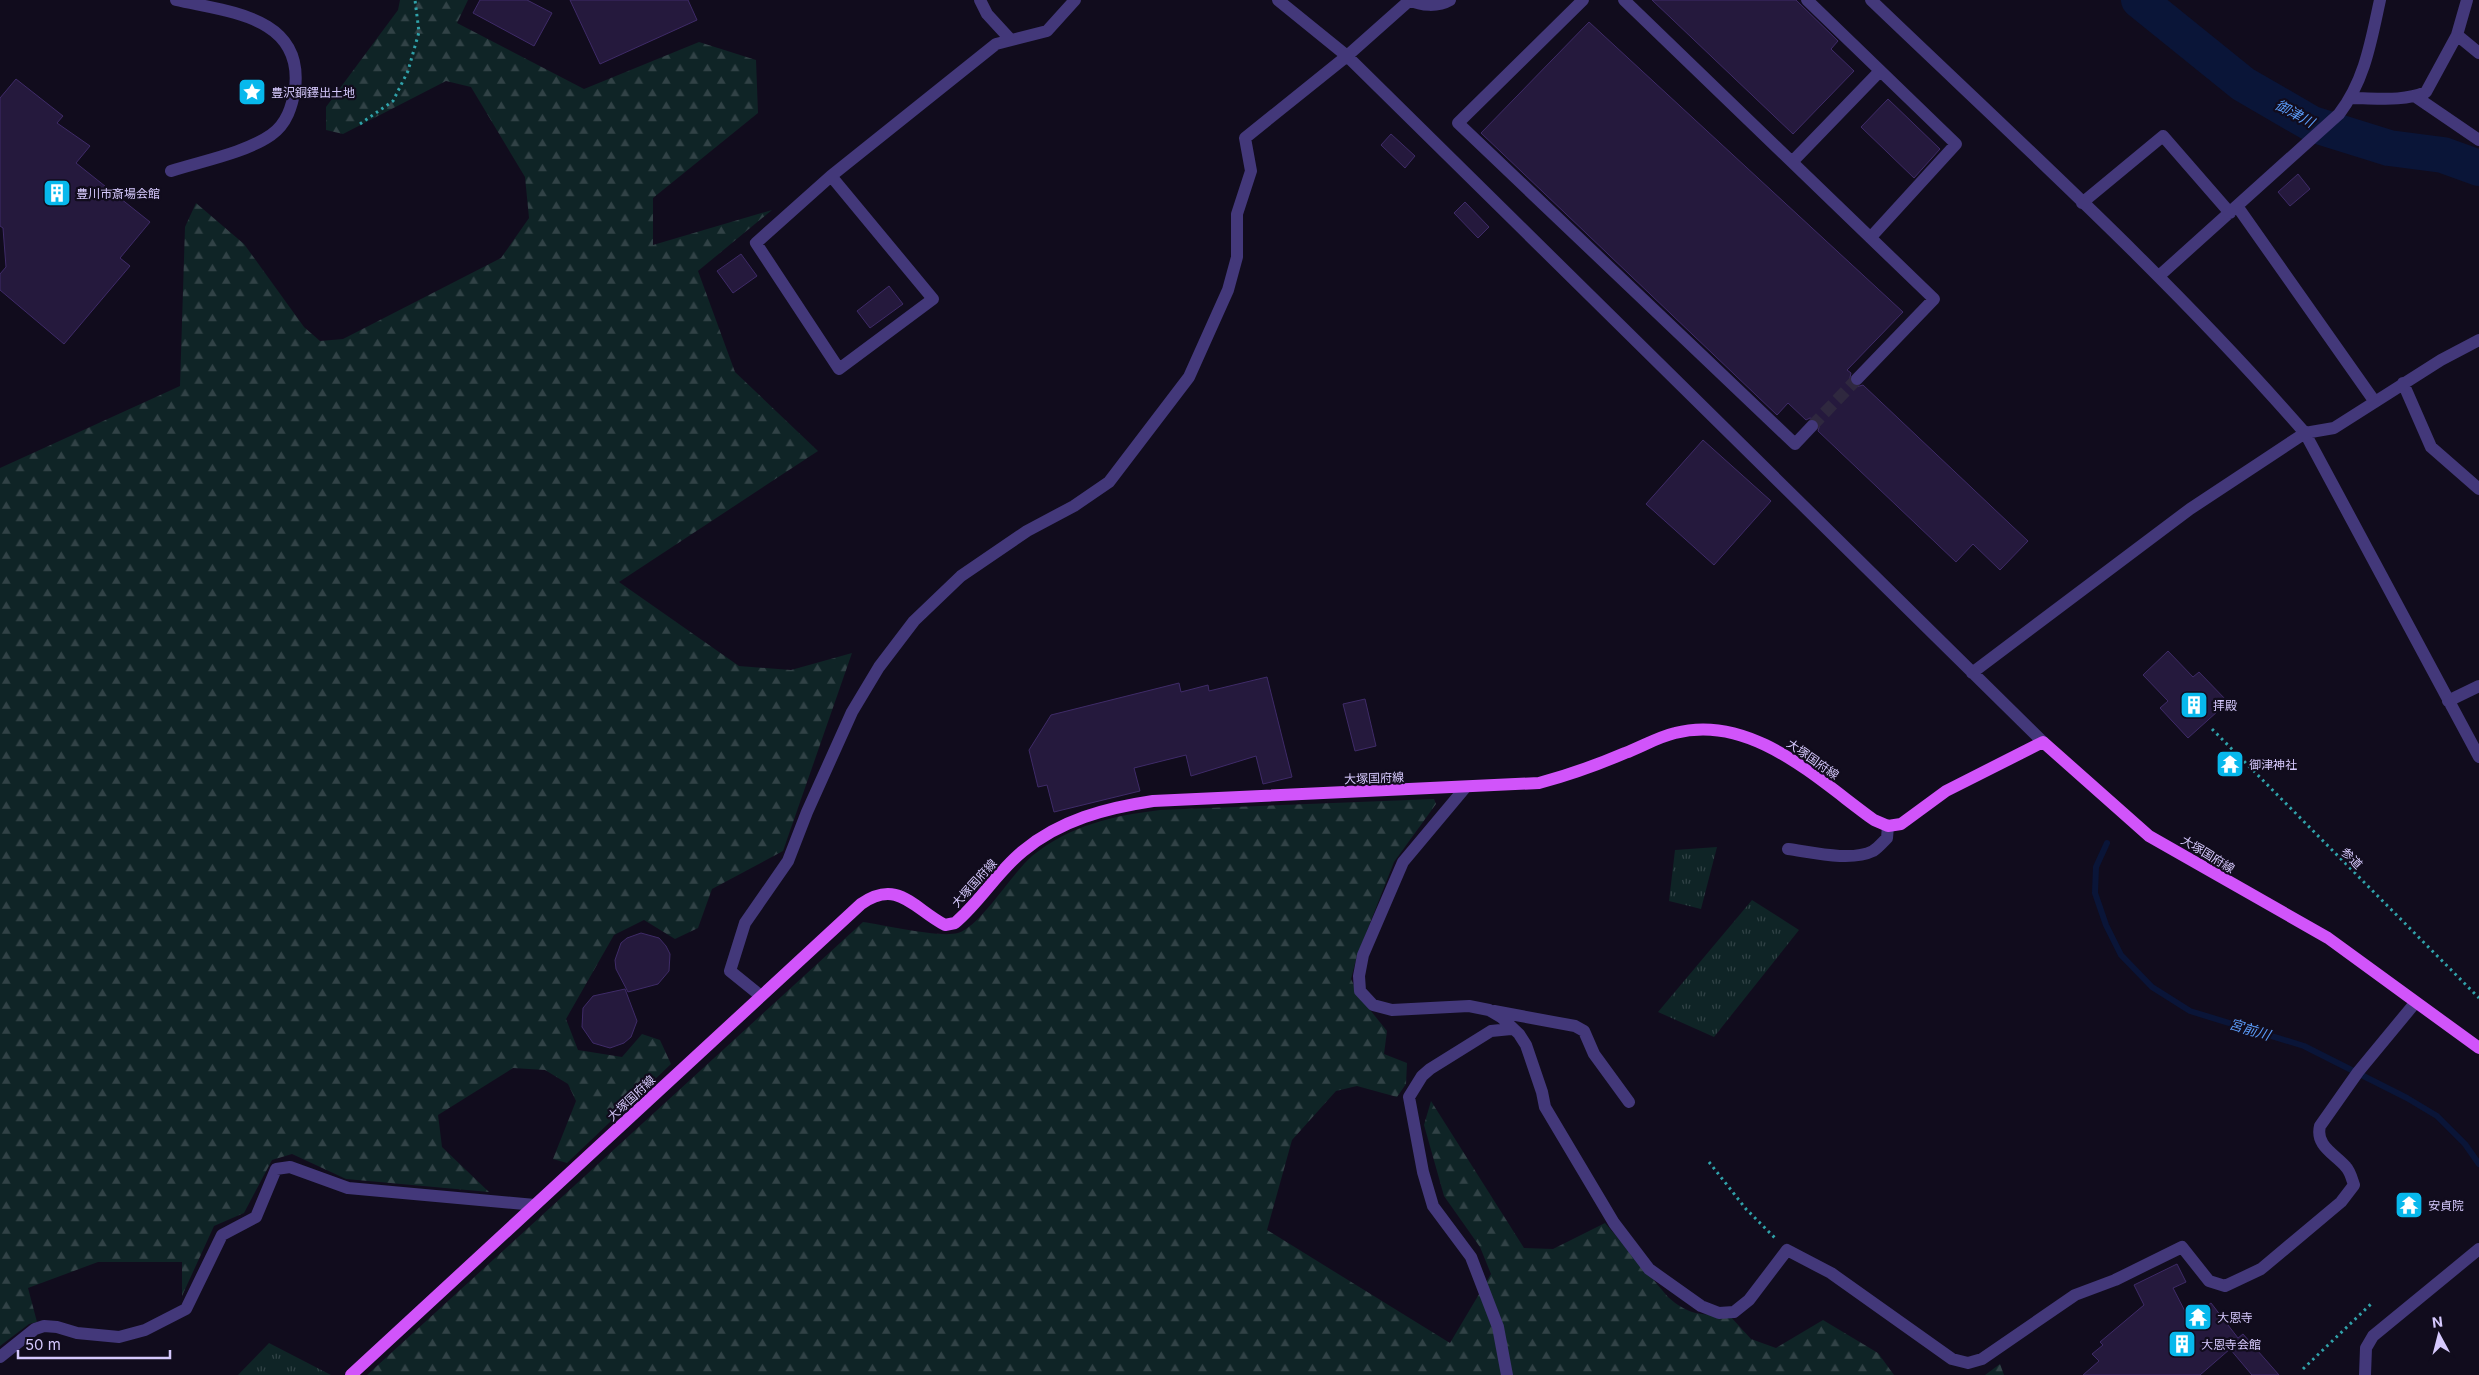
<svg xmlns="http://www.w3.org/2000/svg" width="2479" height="1375" viewBox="0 0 2479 1375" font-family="Inter,'Noto Sans JP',sans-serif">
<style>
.grass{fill:url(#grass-tufts)}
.forest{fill:url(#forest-firs)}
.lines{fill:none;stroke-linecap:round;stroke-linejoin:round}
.stream{stroke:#0a1538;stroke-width:6}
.river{stroke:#0a1538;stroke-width:36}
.building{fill:#25193d;stroke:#3f2b68}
.minor-tunnel{stroke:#2f283f;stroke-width:12;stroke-dasharray:12 6;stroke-linecap:butt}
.path{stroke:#30a2aa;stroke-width:3;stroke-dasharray:2.5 4;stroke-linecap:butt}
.minor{stroke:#43387a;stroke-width:12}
.major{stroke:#d154fa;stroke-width:12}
.labels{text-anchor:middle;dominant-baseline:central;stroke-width:4.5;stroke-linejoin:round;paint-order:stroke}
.poi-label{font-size:12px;fill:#d6c9fd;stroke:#110c1d;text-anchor:start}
.street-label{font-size:12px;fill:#d6c9fd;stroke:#110c1d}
.water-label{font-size:14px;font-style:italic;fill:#5b9cfa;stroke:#110c1d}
</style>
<defs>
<pattern id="grass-tufts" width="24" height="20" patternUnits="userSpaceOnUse" patternTransform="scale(1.25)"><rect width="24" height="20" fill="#0f2426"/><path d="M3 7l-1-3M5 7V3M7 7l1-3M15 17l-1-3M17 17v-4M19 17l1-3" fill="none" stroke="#314246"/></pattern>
<pattern id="forest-firs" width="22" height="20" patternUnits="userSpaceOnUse" patternTransform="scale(1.25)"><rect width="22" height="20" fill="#0f2426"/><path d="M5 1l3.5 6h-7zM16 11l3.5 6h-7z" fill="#314246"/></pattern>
</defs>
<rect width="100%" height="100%" fill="#110c1d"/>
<!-- grass -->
<path class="grass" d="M1717,847l-16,62 -32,-8 6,-51z
M1752,900l47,30 -85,107 -56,-25z
M269,1343l62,32h-93z"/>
<!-- forest -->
<path class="forest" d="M400,0h68l-11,23 127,66 115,-47 57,18 2,53 -105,85v47l119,-35 -74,61 37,101 83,79 -199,131 120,84 52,4 61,-17 -69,198 -71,38 -14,39 -23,11 -31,-19 -30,15 -48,84 12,31 44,7 20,-23 18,6 11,24 -104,99 -14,-4 23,-58 -8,-17 -23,-14 -32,-2 -75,47 4,32 47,45 -143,-13 -54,-25 -20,6 -28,53 -30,13 -32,70v-34h-84l-70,26 9,34 -8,2 -29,22v-878l180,-82 5,-159 11,-24 48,41 60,83 16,14 23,-2 158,-81 28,-40 -4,-41 -54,-90 -25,-6 -103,53 -17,-4v-23l72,-97z
M1434,799l2,5 -42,58 -37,94 -6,23 8,17 28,35 -3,23 23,9 -1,21 -9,13 -40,-11 -21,5 -44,49 -25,90 183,113 41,-69 -11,-27 -36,-51 -20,-71 7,-24 93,147 29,1 52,-26 63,74c21,19 35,18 61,18l22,24 25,9 47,-28 55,33 16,22h-1527l496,-453c22,3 76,16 95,11 22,-6 54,-60 74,-77 39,-31 80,-40 128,-46z
M2000,1364l4,11h-19z"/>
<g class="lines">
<!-- stream -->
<path class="stream" d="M2107,843l-11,24 -1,26 11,32 15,30 31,32 38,24 114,35 103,52 30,18 28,28 14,20"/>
<!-- river -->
<path class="river" d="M2139,0l104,84 69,40 77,24 54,7 36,13"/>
</g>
<!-- building -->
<path class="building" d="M480,0h47l25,13 -18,33 -61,-33z
M570,0h118l9,20 -97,44z
M1652,0h144l42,41 -7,8 23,22 -61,63z
M1589,22l314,290 -56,58 4,3 -2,9 7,5 7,-2 165,156 -28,29 -27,-26 -17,18 -138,-131 2,-7 -3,-4 -7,-2 -4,2 -18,-17 -11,12 -296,-282z
M16,79l47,37 -6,7 33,23 -14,17 74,59 -30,36 10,8 -66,78 -64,-54v-16l6,-7 -3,-39 -3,-2v-128z
M1888,99l52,50 -26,29 -53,-51z
M1391,134l24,22 -10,12 -24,-23z
M2298,174l12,15 -20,17 -12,-14z
M1465,202l24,25 -11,11 -24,-25z
M741,254l16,22 -24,17 -16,-22z
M889,286l14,18 -33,24 -13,-17z
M1703,440l68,61 -57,64 -68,-61z
M2168,651l25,26 6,-5 29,30 -40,36 -28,-30 8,-7 -25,-26z
M1267,677l25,100 -29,7 -7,-28 -65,20 -5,-21 -52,13 6,23 -86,21 -7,-27 -9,2 -9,-37 22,-35 128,-32 2,9 27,-7 1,6z
M1365,699l11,47 -21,5 -12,-47z
M641,933l18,5 7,8 4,8 -1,17 -11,13 -30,8 -12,-23 -1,-9 6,-17 6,-5z
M625,989l12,32 -6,16 -7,6 -14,5 -17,-5 -11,-16 1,-19 10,-12z
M2177,1264l9,18 -13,6 16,31 22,-16 27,35 5,-4 36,41h-27l-22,-26 -30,26h-117l16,-14 -7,-7 11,-9 -3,-3 44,-37 -10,-20z"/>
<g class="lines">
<!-- minor-tunnel -->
<path class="minor-tunnel" d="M1812,426l45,-47"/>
<!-- path -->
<path class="path" d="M360,124l33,-23 15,-30 11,-39 -4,-32
M2212,729l267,269
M1709,1162l37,47 30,30
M2303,1369l70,-67"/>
<!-- minor -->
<path class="minor" d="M980,0l7,14 23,25
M1278,0l69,56 696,686
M1583,0l-125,123 337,321 17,-18
M1624,0l310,299 -77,80
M1807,0l149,144 -85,93
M1871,0c147,141 300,279 434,433l174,324
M2457,35l22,18
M2416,97l63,43
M2352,98c24,0 51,4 74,-6l31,-57 10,-35
M1792,162l88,-91
M171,171c31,-10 74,-18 100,-36 16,-11 21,-29 24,-46 9,-73 -67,-77 -119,-89
M831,176l102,123 -94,70 -83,-126 75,-67 165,-132 51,-13 28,-31
M2082,203l81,-67 67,77
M2237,206l138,196
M2159,276l180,-162c26,-34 32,-73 41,-114
M2403,383l28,64 48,42
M1972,673l218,-164 115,-76 29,-5 107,-68 38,-20
M2448,701l31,-15
M1465,788l-62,74 -40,93 -4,21 1,15 13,14 19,5 77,-4 20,4 12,7 18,17 7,11 16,47 3,15 69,116 35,46 52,37 18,7 15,-1 15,-12 38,-50 44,23 121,86 16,4 14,-4 93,-64 40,-15 67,-33 27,34 16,5 36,-17 80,-67 13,-17c-2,-6 -4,-14 -8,-18 -11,-13 -31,-21 -26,-41l38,-54 57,-69
M1788,849c23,3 63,13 85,2 5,-3 10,-9 14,-13l1,-12
M761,996l-31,-25 15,-48 43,-62 19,-49 45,-100 27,-45 35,-46 47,-45 66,-45 47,-25 35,-24 80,-105 39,-87 9,-33v-43l14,-43 -6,-33 102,-82 63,-56c11,6 28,7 40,0
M1494,1011l81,15 9,5 10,23 35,48
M0,1357l35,-28 9,-3 13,1 20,6 42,4 26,-7 41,-21 36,-74 34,-18 20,-48 14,-2 58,21 187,17
M1507,1375l-9,-48 -27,-70 -38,-51 -10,-34 -14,-75 13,-21 8,-7 61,-38 20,-2
M2365,1375l1,-27 7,-12 106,-87"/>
<!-- major -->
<path class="major" d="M351,1375l510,-471c37,-26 53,5 84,21l10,-2c25,-21 42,-51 68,-72 37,-31 83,-43 130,-50l386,-18c30,-8 58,-18 86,-30 16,-6 33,-16 50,-20 76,-20 142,46 199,87l14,6 13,-2 45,-33 97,-49 106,94 179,102 151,110"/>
</g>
<!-- icons -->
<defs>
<symbol id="sight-square" viewBox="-11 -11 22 22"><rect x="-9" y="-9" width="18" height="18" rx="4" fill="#07b8ec" stroke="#110c1d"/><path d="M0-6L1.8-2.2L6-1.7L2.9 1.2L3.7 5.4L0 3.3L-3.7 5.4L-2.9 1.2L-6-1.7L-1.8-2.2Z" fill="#fff"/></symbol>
<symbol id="building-square" viewBox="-11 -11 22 22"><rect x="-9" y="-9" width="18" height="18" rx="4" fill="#07b8ec" stroke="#110c1d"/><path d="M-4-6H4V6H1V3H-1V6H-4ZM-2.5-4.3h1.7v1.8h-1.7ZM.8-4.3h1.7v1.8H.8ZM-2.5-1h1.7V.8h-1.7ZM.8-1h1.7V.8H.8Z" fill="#fff"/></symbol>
<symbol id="temple-square" viewBox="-11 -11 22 22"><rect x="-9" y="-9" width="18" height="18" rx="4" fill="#07b8ec" stroke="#110c1d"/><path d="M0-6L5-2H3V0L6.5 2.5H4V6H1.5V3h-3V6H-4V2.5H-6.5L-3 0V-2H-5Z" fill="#fff"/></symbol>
</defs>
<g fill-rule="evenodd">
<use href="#sight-square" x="236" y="76" width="32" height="32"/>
<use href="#building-square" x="41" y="177" width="32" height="32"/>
<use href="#building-square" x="2178" y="689" width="32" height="32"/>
<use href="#temple-square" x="2214" y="748" width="32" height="32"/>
<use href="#temple-square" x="2393" y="1189" width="32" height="32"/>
<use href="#temple-square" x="2182" y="1301" width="32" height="32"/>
<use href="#building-square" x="2166" y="1328" width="32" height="32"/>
</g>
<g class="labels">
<!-- poi labels -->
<g class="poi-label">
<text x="271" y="92">豊沢銅鐸出土地</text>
<text x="76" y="193">豊川市斎場会館</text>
<text x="2213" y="705">拝殿</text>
<text x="2249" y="764">御津神社</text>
<text x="2428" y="1205">安貞院</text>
<text x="2217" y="1317">大恩寺</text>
<text x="2201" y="1344">大恩寺会館</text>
</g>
<!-- street labels -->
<g class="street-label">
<text transform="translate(1813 759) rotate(35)">大塚国府線</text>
<text transform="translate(1374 778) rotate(-2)">大塚国府線</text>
<text transform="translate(2208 854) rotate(31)">大塚国府線</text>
<text transform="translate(2352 858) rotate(45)">参道</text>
<text transform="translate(974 883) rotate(-48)">大塚国府線</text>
<text transform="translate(631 1098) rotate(-43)">大塚国府線</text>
</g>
<!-- water labels -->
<g class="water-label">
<text transform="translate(2295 113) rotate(28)">御津川</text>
<text transform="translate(2250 1029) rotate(17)">宮前川</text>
</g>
</g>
<!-- north arrow -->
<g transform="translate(2439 1335) rotate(353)" stroke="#110c1d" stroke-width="4" paint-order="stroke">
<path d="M0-4L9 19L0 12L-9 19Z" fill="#d6c9fd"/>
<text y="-8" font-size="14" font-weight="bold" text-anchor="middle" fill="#d6c9fd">N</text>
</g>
<!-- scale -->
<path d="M18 1350v8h152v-8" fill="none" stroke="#d6c9fd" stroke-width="2.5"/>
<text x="25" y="1350" font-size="15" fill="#d6c9fd" stroke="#110c1d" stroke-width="4" paint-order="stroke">50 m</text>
</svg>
